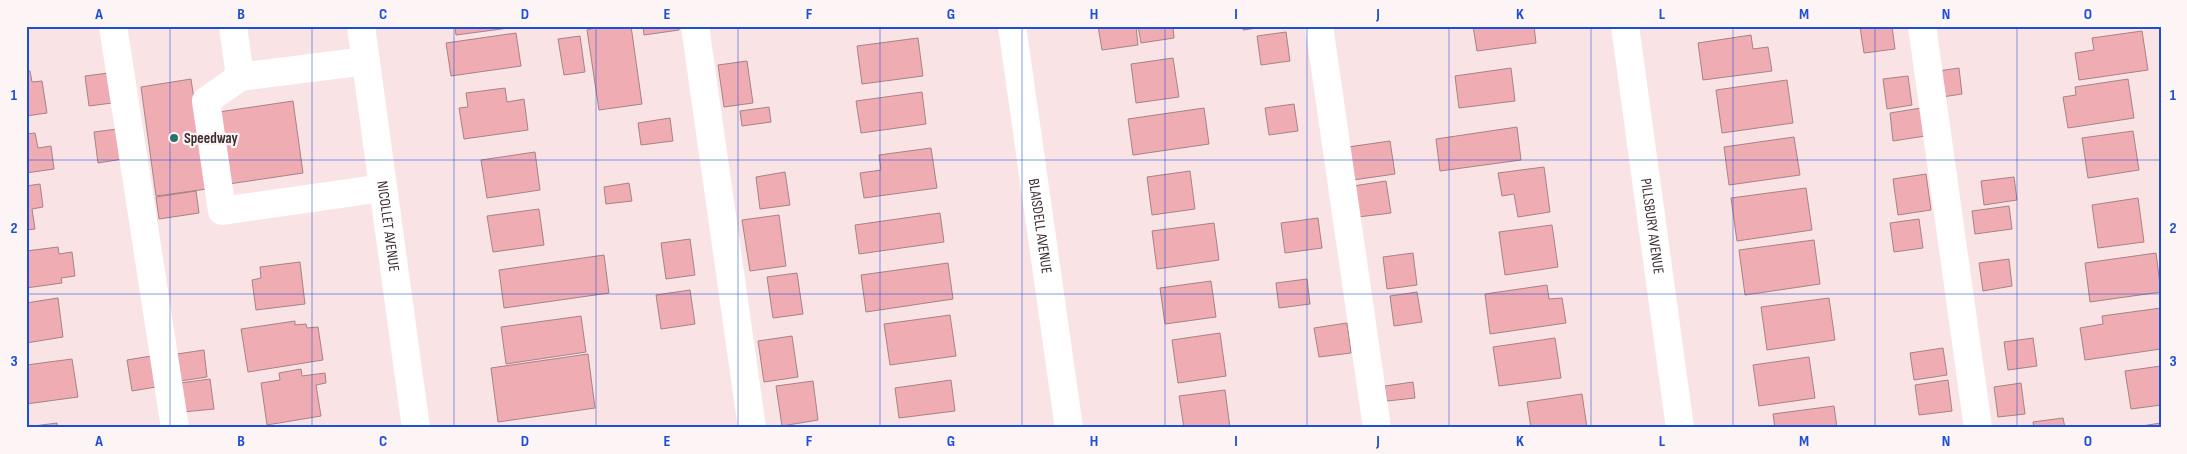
<svg xmlns="http://www.w3.org/2000/svg" width="2187" height="454" viewBox="0 0 2187 454" font-family="'Sofia Sans Condensed',sans-serif">
<style>
.building{fill:#efacb3;stroke:#a68386}
.lines{fill:none;stroke-linecap:round;stroke-linejoin:round}
.minor{stroke:#fff;stroke-width:28}
.major{stroke:#fff;stroke-width:28}
.grid{fill:none;stroke:#1d4ed8;stroke-width:1;stroke-opacity:0.55}
.poi-dot{fill:#28716c;stroke:#fcf4f5;stroke-width:2}
.labels{text-anchor:middle;dominant-baseline:central;stroke-width:4.5;stroke-linejoin:round;paint-order:stroke}
.poi-label{font-size:15px;font-weight:bold;fill:#3c2d2f;stroke:#fcf4f5;text-anchor:start}
.street-label{font-size:15px;fill:#3c2d2f;stroke:#fcf4f5}
.neatline{fill:none;stroke:#1d4ed8;stroke-width:2}
.grid-label{font-size:16px;text-anchor:middle;font-weight:bold;fill:#1d4ed8}
</style>
<rect width="100%" height="100%" fill="#fae3e5"/>
<!-- building -->
<path class="building" d="M455,26h54v2l-53,7z
M602,26h29l11,78 -43,6 -12,-80z
M643,26h36v4l-35,5z
M1098,26h38l2,19 -36,5z
M1138,26h35l1,12 -33,5z
M1242,26h30l-29,4z
M1473,26h61l2,17 -59,8z
M1892,26l3,23 -31,4 -4,-26z
M2142,31l6,39 -69,10 -4,-27 19,-3 -2,-12z
M1286,32l4,29 -29,4 -4,-29z
M516,33l5,33 -70,10 -5,-33z
M1751,35l2,14 15,-2 4,24 -69,9 -5,-37z
M580,36l5,36 -21,3 -6,-36z
M918,38l5,38 -61,8 -5,-38z
M1173,58l6,39 -43,6 -5,-39z
M747,61l6,42 -29,4 -6,-42z
M1511,68l4,33 -56,7 -4,-32z
M1959,68l3,26 -20,3 -4,-26z
M26,71h4l2,11 10,-1 5,32 -21,3z
M116,72l4,30 -31,4 -4,-30z
M1908,76l4,29 -25,4 -4,-30z
M191,79l16,110 -51,7 -15,-109z
M2128,79l6,39 -66,10 -5,-31 13,-2 -1,-8z
M1787,80l6,43 -71,10 -6,-43z
M505,88l2,14 17,-3 4,31 -64,9 -5,-31 9,-1 -2,-14z
M922,92l4,32 -65,9 -5,-32z
M293,101l10,72 -81,12 -10,-72z
M1294,104l4,27 -29,4 -4,-27z
M769,107l2,15 -29,4 -2,-15z
M1204,108l5,36 -76,11 -5,-36z
M1921,108l4,28 -32,5 -3,-28z
M670,118l3,23 -32,4 -3,-22z
M1517,127l4,33 -81,11 -4,-32z
M125,128l4,30 -31,5 -4,-31z
M2133,131l6,39 -51,8 -6,-40z
M35,133l3,15 13,-2 3,23 -28,4v-39z
M1794,137l6,38 -71,10 -5,-38z
M1390,141l5,33 -42,6 -5,-33z
M931,148l6,40 -73,10 -4,-25 21,-3 -2,-15z
M535,152l5,38 -53,8 -6,-38z
M1544,167l6,45 -32,5 -4,-23 -12,2 -4,-23z
M1190,171l5,38 -43,6 -5,-38z
M785,172l5,33 -30,4 -4,-32z
M1926,174l5,36 -33,5 -5,-36z
M2014,177l3,23 -33,5 -3,-24z
M1386,181l5,32 -33,4 -5,-31z
M629,183l3,18 -26,3 -2,-17z
M40,184l3,23 -11,2 3,20 -9,1v-44z
M1806,188l6,42 -75,11 -6,-43z
M196,191l3,22 -40,6 -3,-22z
M2138,198l6,44 -46,6 -6,-43z
M2009,206l3,23 -37,5 -3,-23z
M539,209l5,36 -51,7 -6,-36z
M940,213l4,29 -85,12 -4,-29z
M779,215l7,51 -36,5 -8,-51z
M1318,218l4,30 -37,5 -4,-30z
M1919,219l4,29 -29,4 -4,-29z
M1214,223l5,37 -62,9 -5,-38z
M1552,225l6,42 -53,8 -6,-43z
M690,239l5,36 -29,4 -5,-36z
M1814,240l6,44 -75,11 -6,-45z
M58,247l1,7 13,-2 3,24 -14,2 1,5 -36,5v-37z
M1413,253l4,32 -30,4 -4,-32z
M2156,253l5,39 -71,10 -5,-39z
M604,255l5,38 -105,15 -5,-38z
M2009,259l3,27 -29,5 -4,-28z
M300,262l5,42 -49,6 -4,-30 9,-2 -1,-11z
M948,263l5,36 -87,13 -5,-37z
M797,273l6,41 -30,4 -6,-41z
M1307,279l3,25 -31,4 -3,-25z
M1211,281l5,36 -51,7 -5,-36z
M1547,285l2,14 13,-1 4,25 -76,11 -5,-40z
M690,290l5,34 -34,5 -5,-34z
M1417,292l5,30 -28,4 -4,-30z
M58,298l5,39 -37,6v-40z
M1829,298l6,42 -68,10 -6,-43z
M2161,308v41l-76,11 -5,-32 23,-4 -1,-8z
M950,315l6,41 -66,9 -6,-41z
M581,316l5,36 -80,12 -5,-37z
M295,321v4l11,-1 1,4 11,-1 5,33 -75,12 -7,-43z
M1347,323l4,30 -32,4 -5,-29z
M1220,333l6,43 -48,7 -6,-43z
M792,336l6,41 -34,5 -6,-41z
M1555,338l6,40 -62,8 -6,-39z
M2033,338l4,28 -29,4 -4,-28z
M1943,348l4,27 -33,5 -4,-27z
M204,350l3,27 -27,4 -3,-27z
M588,354l7,54 -97,14 -7,-54z
M157,355l5,31 -30,5 -5,-31z
M1809,357l6,41 -56,8 -6,-41z
M72,359l6,38 -52,7v-39z
M2161,366v39l-30,4 -6,-38z
M301,369l1,7 23,-3 1,10 -10,2 5,31 -54,9 -6,-42 19,-3 -1,-7z
M210,379l4,30 -31,3 -3,-29z
M951,380l4,31 -56,7 -4,-30z
M1948,380l4,31 -33,4 -4,-30z
M813,381l5,39 -36,6 -6,-40z
M1413,382l2,16 -28,3 -2,-15z
M2021,383l4,31 -27,3 -4,-30z
M1225,390l5,38h-46l-5,-32z
M1582,394l5,34h-56l-4,-26z
M1834,406l3,22h-62l-2,-14z
M2063,418l2,10h-31l-1,-6z
M57,423l1,5h-32v-1z
M2161,423v5h-33z"/>
<g class="lines">
<!-- minor -->
<g class="minor">
<path d="M113,26l62,402"/>
<path d="M233,26l7,51 126,-16"/>
<path d="M695,26l57,402"/>
<path id="s1" d="M1012,26l57,402"/>
<path d="M1319,26l58,402"/>
<path id="s2" d="M1625,26l55,402"/>
<path d="M1922,26l56,402"/>
<path d="M240,77l-34,24 16,110 161,-23"/>
</g>
<!-- major -->
<path class="major" id="s3" d="M361,26l55,402"/>
</g>
<!-- grid -->
<path class="grid" d="M170,26v402M312,26v402M454,26v402M596,26v402M738,26v402M880,26v402M1022,26v402M1165,26v402M1307,26v402M1449,26v402M1591,26v402M1733,26v402M1875,26v402M2017,26v402M26,160h2135M26,294h2135"/>
<!-- markers -->
<circle class="poi-dot" cx="174" cy="138" r="5"/>
<g class="labels">
<!-- poi labels -->
<g class="poi-label">
<text x="184" y="138">Speedway</text>
</g>
<!-- street labels -->
<g class="street-label">
<text stroke="none"><textPath href="#s3" startOffset="202">NICOLLET AVENUE</textPath></text>
<text stroke="none"><textPath href="#s1" startOffset="202">BLAISDELL AVENUE</textPath></text>
<text stroke="none"><textPath href="#s2" startOffset="202">PILLSBURY AVENUE</textPath></text>
</g>
</g>
<!-- border -->
<rect width="2187" height="454" fill="none" stroke="#fcf4f5" stroke-width="55"/>
<rect x="28" y="28" width="2132" height="398" class="neatline"/>
<g class="grid-label">
<text x="99" y="19">A</text>
<text x="241" y="19">B</text>
<text x="383" y="19">C</text>
<text x="525" y="19">D</text>
<text x="667" y="19">E</text>
<text x="809" y="19">F</text>
<text x="951" y="19">G</text>
<text x="1094" y="19">H</text>
<text x="1236" y="19">I</text>
<text x="1378" y="19">J</text>
<text x="1520" y="19">K</text>
<text x="1662" y="19">L</text>
<text x="1804" y="19">M</text>
<text x="1946" y="19">N</text>
<text x="2088" y="19">O</text>
<text x="14" y="100">1</text>
<text x="2173" y="100">1</text>
<text x="14" y="233">2</text>
<text x="2173" y="233">2</text>
<text x="14" y="366">3</text>
<text x="2173" y="366">3</text>
<text x="99" y="446">A</text>
<text x="241" y="446">B</text>
<text x="383" y="446">C</text>
<text x="525" y="446">D</text>
<text x="667" y="446">E</text>
<text x="809" y="446">F</text>
<text x="951" y="446">G</text>
<text x="1094" y="446">H</text>
<text x="1236" y="446">I</text>
<text x="1378" y="446">J</text>
<text x="1520" y="446">K</text>
<text x="1662" y="446">L</text>
<text x="1804" y="446">M</text>
<text x="1946" y="446">N</text>
<text x="2088" y="446">O</text>
</g>
</svg>
